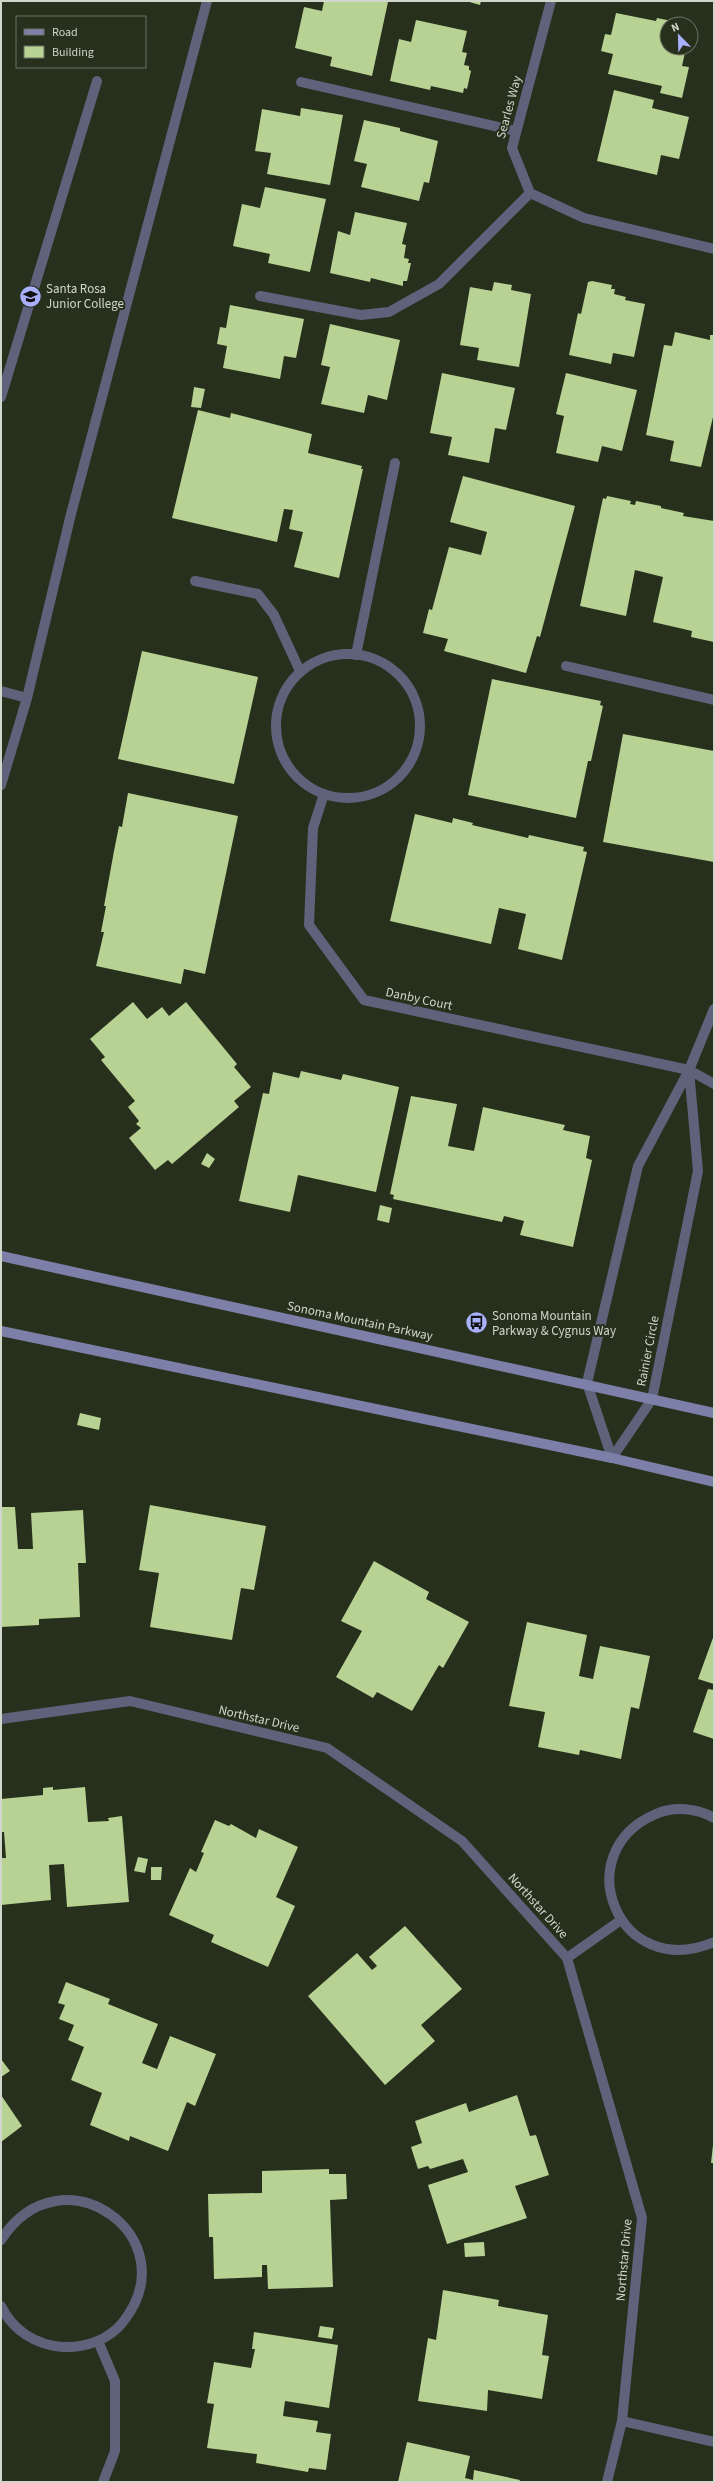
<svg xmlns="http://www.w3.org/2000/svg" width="715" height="2483" viewBox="0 0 715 2483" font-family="'Source Sans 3',sans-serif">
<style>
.building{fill:#b7d292}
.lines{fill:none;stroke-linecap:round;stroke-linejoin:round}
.service{stroke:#5f627b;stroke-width:10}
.minor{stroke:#5f627b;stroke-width:10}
.secondary{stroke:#7c80a8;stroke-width:10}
.labels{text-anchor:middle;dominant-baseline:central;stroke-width:4;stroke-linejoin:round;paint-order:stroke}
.street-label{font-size:13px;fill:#d1d6cb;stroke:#272f1d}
.poi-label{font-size:13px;fill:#d1d6cb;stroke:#272f1d;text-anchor:start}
</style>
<rect width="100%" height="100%" fill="#272f1d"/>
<!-- building -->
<path class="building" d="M324,1l64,1 -16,74 -42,-10 2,-9 -37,-9 9,-41 18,4z
M466,1h15l-1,4z
M616,13l40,8 1,-3 25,5 -15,1v24h19l-4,18 7,1 -7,31 -22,-5 2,-7 -54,-12 5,-20 -12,-3 4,-17 6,1z
M416,20l51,11 -5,21 5,1 -3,12 5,1v4l2,1 -4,18 -3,-1 -1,5 -32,-7 -1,4 -40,-9 9,-42 12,3z
M614,90l40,10 -2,8 37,9 -10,42 -18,-4 -4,20 -60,-14z
M301,108l42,7 -13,70 -63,-11 4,-21 -16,-2 7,-42 38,7z
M364,120l36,8v3l38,10 -9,42 -5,-1 -5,19 -58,-14 6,-23 -13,-3z
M265,187l61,12 -16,73 -42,-9 2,-9 -37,-8 9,-42 18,4z
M355,212l52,11 -5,21 4,1 -2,13 5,1 -1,4h3l-4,18h-4v5l-32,-8 -1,4 -40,-9 8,-42 12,4z
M592,281l20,4 -1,4h4l-1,5 12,3 -1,3 20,4 -11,53 -21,-4 -2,11 -42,-9 9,-42 3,1 7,-32z
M494,282l18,3 -1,5 20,4 -12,73 -42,-7 2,-12 -19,-3 10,-58 22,4z
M230,305l74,14 -8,39 -12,-2 -4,23 -57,-11 4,-22 -10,-2 3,-17 6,1z
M330,324l70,16 -13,60 -19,-5 -4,18 -43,-9 9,-37 -9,-2z
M675,332l35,8v-5h4v78l-13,54 -31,-6 4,-20 -28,-6 18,-90 8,1z
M442,373l73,15 -9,42 -11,-2 -6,35 -41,-8 4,-18 -22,-4z
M566,373l71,17 -15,61 -20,-5 -4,16 -42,-9 8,-37 -8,-2z
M194,387l11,2 -4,19 -10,-1z
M198,410l32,8 1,-5 81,21 -4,19 54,13 -1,3h2l-24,109 -45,-11 9,-35 -14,-3 4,-19 -9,-1 -7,33 -105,-24z
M463,476l112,30 -35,131 -3,-1 -11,37 -82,-22 4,-12 -25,-6 6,-24 3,1 17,-63 32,8 6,-23 -37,-10z
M607,496l24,5 -1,3 5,1 1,-4 25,5v2l23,5 -1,3 31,5v121l-23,-5 1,-6 -39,-9 10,-45 -28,-7 -9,46 -46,-10 23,-108 3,1z
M142,651l116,26 -24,107 -116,-25z
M492,679l109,22 -1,4 3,1 -12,55h-3l-12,57 -108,-23z
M623,734l91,17v111l-111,-20z
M128,793l110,23 -33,158 -21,-5 -3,15 -85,-18 8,-34h-3l5,-26h-2l10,-55 5,-25 3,1z
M415,814l37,9 1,-5 20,5 -1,2 56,13 1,-3 55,12 -1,4 4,1 -25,108 -44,-11 8,-35 -27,-6 -8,36 -101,-23z
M133,1002l14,17 15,-12 7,9 17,-14 51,62 -3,3 17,20 -17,14 5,6 -67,57 -4,-4 -13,10 -26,-32 12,-10 -5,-4 3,-3 -11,-14 7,-6 -34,-41 4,-3 -15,-18z
M301,1071l40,9 2,-6 56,13 -23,105 -78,-17 -8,37 -51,-11 24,-108 6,1 4,-22 26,6z
M411,1096l46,8 -9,42 26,5 9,-44 82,18 -2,5 27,6 -4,22 6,2 -19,87 -53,-12 4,-14 -20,-5 -2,6 -109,-23 1,-4 -4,-1z
M207,1153l8,6 -6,9 -8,-4z
M380,1205l12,3 -3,15 -12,-3z
M80,1413l21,5 -2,12 -22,-5z
M150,1505l116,21 -12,64 -13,-2 -9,52 -82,-13 9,-54 -20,-3z
M1,1507h14l3,42h15l-2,-36 52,-3 3,53h-8l2,54 -41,2v6l-38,2z
M374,1561l55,31 -3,7 43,23 -26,46 -4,-3 -27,46 -35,-19 -4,6 -37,-21 26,-46 -21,-10z
M527,1622l60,13 -8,41 14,3 7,-33 50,10 -11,53 -8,-2 -10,52 -41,-9 -1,5 -41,-8 7,-35 -36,-6z
M714,1635v49l-16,-5z
M708,1689l6,1v49l-21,-7z
M53,1787v3l32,-3 3,35 21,-1 -1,-3 14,-2 7,86 -62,5 -3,-43 -15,1 2,35 -50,5v-47h5l-2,-26h-3v-33l42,-4v-7z
M215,1820l14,6 2,-2 25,14 3,-9 39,18 -22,50 19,9 -27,61 -57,-25 3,-7 -45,-20 21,-47 6,4 8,-19 -3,-1z
M138,1857l10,2 -3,14 -11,-2z
M151,1867h11l-1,13h-10z
M405,1926l57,63 -41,36 14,16 -50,44 -77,-89 49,-43 15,17 5,-4 -8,-9z
M66,1982l44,17 -2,5 50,20 -16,39 15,6 13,-33 46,18 -21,52 -8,-4 -19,49 -38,-15 -1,5 -39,-16 12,-32 -31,-13 13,-33 -16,-7 6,-15 -15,-6 6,-14 -7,-2z
M1,2059l9,12 -9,6z
M1,2095l21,31 -21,16z
M517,2095l13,41 6,-1 13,40 -34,11 12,32 -80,26 -19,-59 40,-13 -5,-13 -33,10 -2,-3 -10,3 -7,-22 11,-4 -7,-22 51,-18 3,9z
M713,2145h1v18h-3z
M329,2169v5h17l1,25 -17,1 3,87 -65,2 -1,-24h-5v12l-48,2 -1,-42h-4l-1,-43 54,-1v-22z
M484,2242l1,14 -20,1 -1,-14z
M443,2290l56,10 -1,6 50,9 -6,40 7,1 -7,43 -54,-9 -1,21 -69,-10 10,-63 8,2z
M320,2326l14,2 -2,11 -14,-2z
M254,2332l84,13 -9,63 -44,-7 -2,15 35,5 -2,11 15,2 -5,36 -17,-2 -1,4 -52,-9 1,-9 -50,-6 7,-44 -7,-1 7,-41 37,6 4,-19h-3z
M407,2442l63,14 -5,22 8,2 1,-10 46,10 -1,2h-121z"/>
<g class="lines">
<!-- service -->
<path class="service" d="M301,82l215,49
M260,296l101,19 28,-3 50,-28 91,-91
M1,397l96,-316
M195,581l63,13 16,21 26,56
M356,655l39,-192
M566,666l148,34
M1,691l26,7
M1,785l26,-87 44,-184 136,-513
M689,1070l25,14"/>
<!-- minor -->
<path class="minor" d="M551,1l-39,147 18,45 54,25 130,31
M276 726a72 72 0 1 1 144 0a72 72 0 1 1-144 0Z
M324,794l-11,34 -4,97 55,75 325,70
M612,1458l-25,-75 51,-217 51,-96 25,-61
M612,1458l40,-59 46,-228 -9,-101
M1,1719l129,-18 197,47 135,93 105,117 75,260 -20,203 -15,61
M714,1818c-17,-10 -40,-12 -58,-4 -90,38 -38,169 58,128
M567,1958l54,-38
M1,2240c60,-94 189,-3 122,82 -14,18 -38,26 -60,25 -27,-2 -50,-16 -62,-41
M98,2341l17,40v70l-12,31
M622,2421l92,21"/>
<!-- secondary -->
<path class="secondary" d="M1,1256l713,157
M1,1331l611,127 102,24"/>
</g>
<!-- icons -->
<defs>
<symbol id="university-disc" viewBox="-11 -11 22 22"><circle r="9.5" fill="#a9b0fc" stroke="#272f1d"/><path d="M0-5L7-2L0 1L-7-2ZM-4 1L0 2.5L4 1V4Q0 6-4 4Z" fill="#111"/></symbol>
<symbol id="bus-disc" viewBox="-11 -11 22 22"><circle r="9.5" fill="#a9b0fc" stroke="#272f1d"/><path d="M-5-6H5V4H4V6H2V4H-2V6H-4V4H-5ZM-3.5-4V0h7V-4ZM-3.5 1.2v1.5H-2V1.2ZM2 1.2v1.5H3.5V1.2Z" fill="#111"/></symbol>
</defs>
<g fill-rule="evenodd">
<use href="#university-disc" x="18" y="284" width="25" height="25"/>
<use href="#bus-disc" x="464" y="1310" width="25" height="25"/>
</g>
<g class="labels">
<!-- street labels -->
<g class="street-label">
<text transform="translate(509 107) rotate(-75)">Searles Way</text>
<text transform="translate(419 999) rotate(12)">Danby Court</text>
<text transform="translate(360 1321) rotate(12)">Sonoma Mountain Parkway</text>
<text transform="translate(648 1351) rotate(-79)">Rainier Circle</text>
<text transform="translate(259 1719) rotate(13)">Northstar Drive</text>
<text transform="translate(538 1906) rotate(48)">Northstar Drive</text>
<text transform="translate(624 2260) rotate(-85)">Northstar Drive</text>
</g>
<!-- poi labels -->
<g class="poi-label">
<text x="46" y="289">Santa Rosa<tspan x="46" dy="15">Junior College</tspan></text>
<text x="492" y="1316">Sonoma Mountain<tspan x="492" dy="15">Parkway &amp; Cygnus Way</tspan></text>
</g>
</g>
<!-- border -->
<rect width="715" height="2483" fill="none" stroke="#d1d6cb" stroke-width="4"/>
<!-- legend -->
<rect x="16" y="16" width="130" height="52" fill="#272f1d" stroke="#6b7263"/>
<rect x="24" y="29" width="20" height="6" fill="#7c80a8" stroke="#6b7263"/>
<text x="52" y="36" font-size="12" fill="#d1d6cb">Road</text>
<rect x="24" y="46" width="20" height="12" fill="#b7d292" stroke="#6b7263"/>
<text x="52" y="56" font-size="12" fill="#d1d6cb">Building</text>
<!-- north arrow -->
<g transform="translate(679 36) rotate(337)"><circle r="19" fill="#272f1d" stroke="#6b7263"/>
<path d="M0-3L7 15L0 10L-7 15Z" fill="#a9b0fc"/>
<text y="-6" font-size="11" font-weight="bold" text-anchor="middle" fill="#d1d6cb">N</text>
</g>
</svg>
